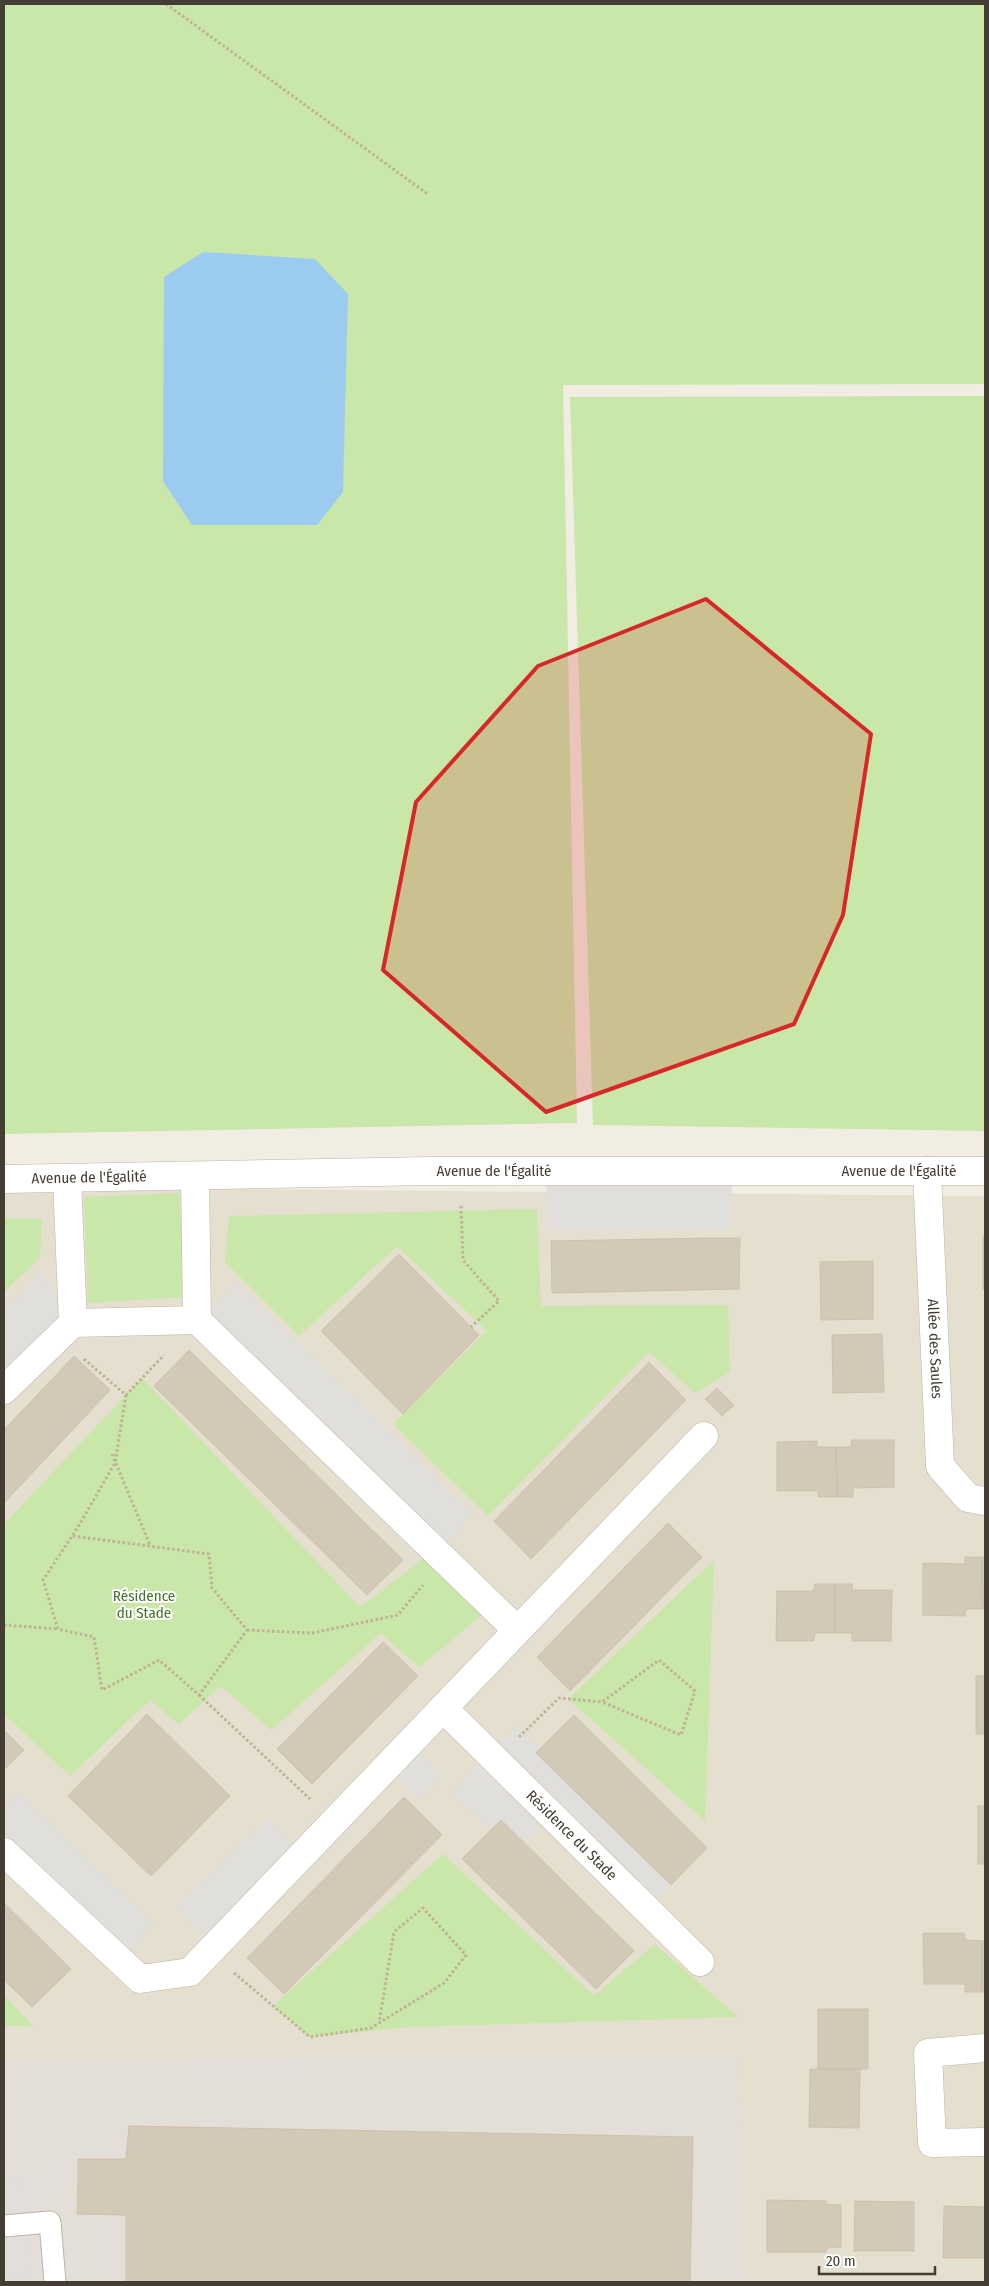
<svg xmlns="http://www.w3.org/2000/svg" width="989" height="2286" viewBox="0 0 989 2286" font-family="'Fira Sans Condensed',sans-serif">
<style>
.residential{fill:#e5dfd0}
.industrial{fill:#e3ded7}
.green{fill:#c9e7a9}
.parking{fill:#e1dfdb}
.water{fill:#9ccbf0}
.building{fill:#d3c9b7;stroke:#cec1ab}
.lines{fill:none;stroke-linecap:round;stroke-linejoin:round}
.service-casing{stroke:#bdb5a5;stroke-width:23}
.minor-casing{stroke:#bdb5a5;stroke-width:29}
.path{stroke:#bfb196;stroke-width:3;stroke-dasharray:2.5 2.5;stroke-linecap:butt}
.service{stroke:#fff;stroke-width:21}
.minor{stroke:#fff;stroke-width:28}
.marked{fill:#d62828;fill-opacity:0.2;stroke:#d62828;stroke-width:4;stroke-linejoin:round}
.labels{text-anchor:middle;dominant-baseline:central;stroke-width:4;stroke-linejoin:round;paint-order:stroke}
.street-label{font-size:15px;fill:#433d33;stroke:#fff}
.park-label{font-size:15px;fill:#417426;stroke:#fff}
</style>
<rect width="100%" height="100%" fill="#f1ede2"/>
<!-- residential -->
<path class="residential" d="M4,1187l981,9v1086h-237l-10,-227 -734,4z"/>
<!-- industrial -->
<path class="industrial" d="M739,2055l9,227h-744v-223z"/>
<!-- green -->
<path class="green" d="M4,4h981v380l-422,1 14,738 -573,11z
M985,396v735l-392,-6 -23,-728z
M179,1193l8,104 -99,6 -4,-106z
M537,1209l4,97 187,-1 2,67 -35,21 -46,-41 -161,164 -95,-92 94,-93 -90,-85 -98,90 -74,-74 4,-46z
M4,1218l38,1 -2,39 -36,34z
M142,1378l218,229 68,-52 55,59 -64,53 -38,-34 -110,97 -50,-44 -42,38 -29,-24 -80,76 -66,-62v-190z
M714,1560l-9,261 -137,-122z
M443,1854l151,142 61,-52 83,73 -329,10 -99,10 -37,-31z
M4,1995l29,31h-29z"/>
<!-- parking -->
<path class="parking" d="M547,1171h186l-4,58h-183z
M41,1272l32,51 -69,67v-79z
M237,1282l237,234 -38,35 -235,-228z
M518,1726l153,159 -28,21 -90,-88 -29,24 -23,-22 -10,11 -39,-38 36,-40z
M412,1741l29,35 -23,22 -31,-31z
M18,1792l136,132 -33,38 -117,-110v-46z
M268,1819l34,36 -87,91 -39,-40z
M23,2174l5,103 -24,4v-103z"/>
<!-- water -->
<path class="water" d="M203,252l112,7 33,35 -5,198 -26,33h-125l-29,-44 1,-204z"/>
<!-- building -->
<path class="building" d="M983,1236h2v53h-2z
M711,1238h29l-1,51 -187,4 -1,-52z
M399,1254l80,81 -76,79 -82,-83z
M873,1261v58l-52,1 -1,-58z
M882,1334l2,58 -51,1 -1,-58z
M189,1350l214,210 -36,35 -213,-209z
M74,1356l36,34 -106,113v-73z
M649,1362l37,38 -155,159 -37,-38z
M717,1388l17,17 -12,11 -17,-17z
M852,1440h42v47l-41,1v9h-16l-1,-50h15z
M817,1441v6h19l1,50h-19v-6h-41v-49z
M668,1523l34,34 -132,134 -33,-34z
M965,1557h17l1,52h-17l-1,7 -42,-1v-52l42,1z
M982,1557h3v52h-2l-1,-5z
M815,1584h20v49h-20l-1,8h-38l1,-50h36z
M835,1584h17v6h40l-1,51h-39v-8h-17z
M383,1642l35,34 -106,108 -35,-35z
M976,1676h9v58h-9z
M147,1714l83,82 -79,80 -83,-80z
M574,1715l133,133 -36,37 -135,-132z
M4,1730l20,20 -20,20z
M404,1797l38,38 -158,159 -37,-36z
M978,1806h7v58h-7z
M501,1820l133,131 -38,38 -134,-130z
M4,1903l67,66 -39,38 -28,-27z
M923,1933h41l1,7 17,1v51h-17v-8h-41z
M982,1941h3v51h-3z
M818,2009h50v60h-50z
M810,2069h50l-1,59 -50,-1z
M129,2126l564,11 -3,145h-564v-67l-49,-1 1,-33v-22h48z
M767,2200l59,1v3l15,1v42l-14,1 -1,4h-59z
M855,2201l59,1v49h-60z
M985,2201v57h-42l1,-52 41,1z"/>
<g class="lines">
<defs>
<path id="service" d="M4,2226l46,-4 5,60"/>
<g id="minor">
<path id="s1" d="M927,1171l13,295 28,32 17,3"/>
<path d="M195,1177l2,143 320,310"/>
<path id="s2" d="M4,1179l428,-8h553"/>
<path d="M73,1323l124,-3"/>
<path d="M4,1390l69,-67 -6,-144"/>
<path id="s3" d="M443,1708l257,254"/>
<path d="M4,1852l136,127 50,-7 514,-536"/>
<path d="M985,2048l-57,5 4,90 53,-1"/>
</g>
</defs>
<!-- service casing -->
<use href="#service" class="service-casing"/>
<!-- minor casing -->
<use href="#minor" class="minor-casing"/>
<!-- path -->
<path class="path" d="M166,4l263,191
M461,1206l2,54 36,41 -28,26
M84,1359l42,36 38,-40
M112,1454l38,91
M73,1536l136,18 3,34 35,42 -48,65 -40,-35 -57,30 -8,-53 -36,-8 -15,-49 35,-53 37,-64 11,-68
M4,1625l54,4
M247,1630l65,3 86,-18 25,-30
M199,1695l111,104
M519,1737l40,-39 43,4 57,-42 36,31 -14,44 -79,-33
M234,1973l76,64 61,-9 8,-5 65,-40 22,-28 -43,-47 -29,24 -15,91"/>
<!-- service -->
<use href="#service" class="service"/>
<!-- minor -->
<use href="#minor" class="minor"/>
</g>
<!-- marked area -->
<path class="marked" d="M706,599l165,135 -28,181 -49,109 -248,88 -163,-142 33,-168 122,-136z"/>
<g class="labels">
<!-- street labels -->
<g class="street-label">
<text stroke="none"><textPath href="#s2" startOffset="490">Avenue de l'Égalité</textPath></text>
<text stroke="none"><textPath href="#s2" startOffset="895">Avenue de l'Égalité</textPath></text>
<text stroke="none"><textPath href="#s2" startOffset="85">Avenue de l'Égalité</textPath></text>
<text stroke="none"><textPath href="#s1" startOffset="178">Allée des Saules</textPath></text>
<text stroke="none"><textPath href="#s3" startOffset="181">Résidence du Stade</textPath></text>
</g>
<!-- park labels -->
<g class="park-label">
<text x="144" y="1596">Résidence<tspan x="144" dy="17">du Stade</tspan></text>
</g>
</g>
<!-- border -->
<rect width="989" height="2286" fill="none" stroke="#433d33" stroke-width="10"/>
<!-- scale -->
<path d="M819 2266v8h116v-8" fill="none" stroke="#433d33" stroke-width="2.5"/>
<text x="826" y="2266" font-size="15" fill="#433d33" stroke="#ffffff" stroke-width="4" paint-order="stroke">20 m</text>
</svg>
